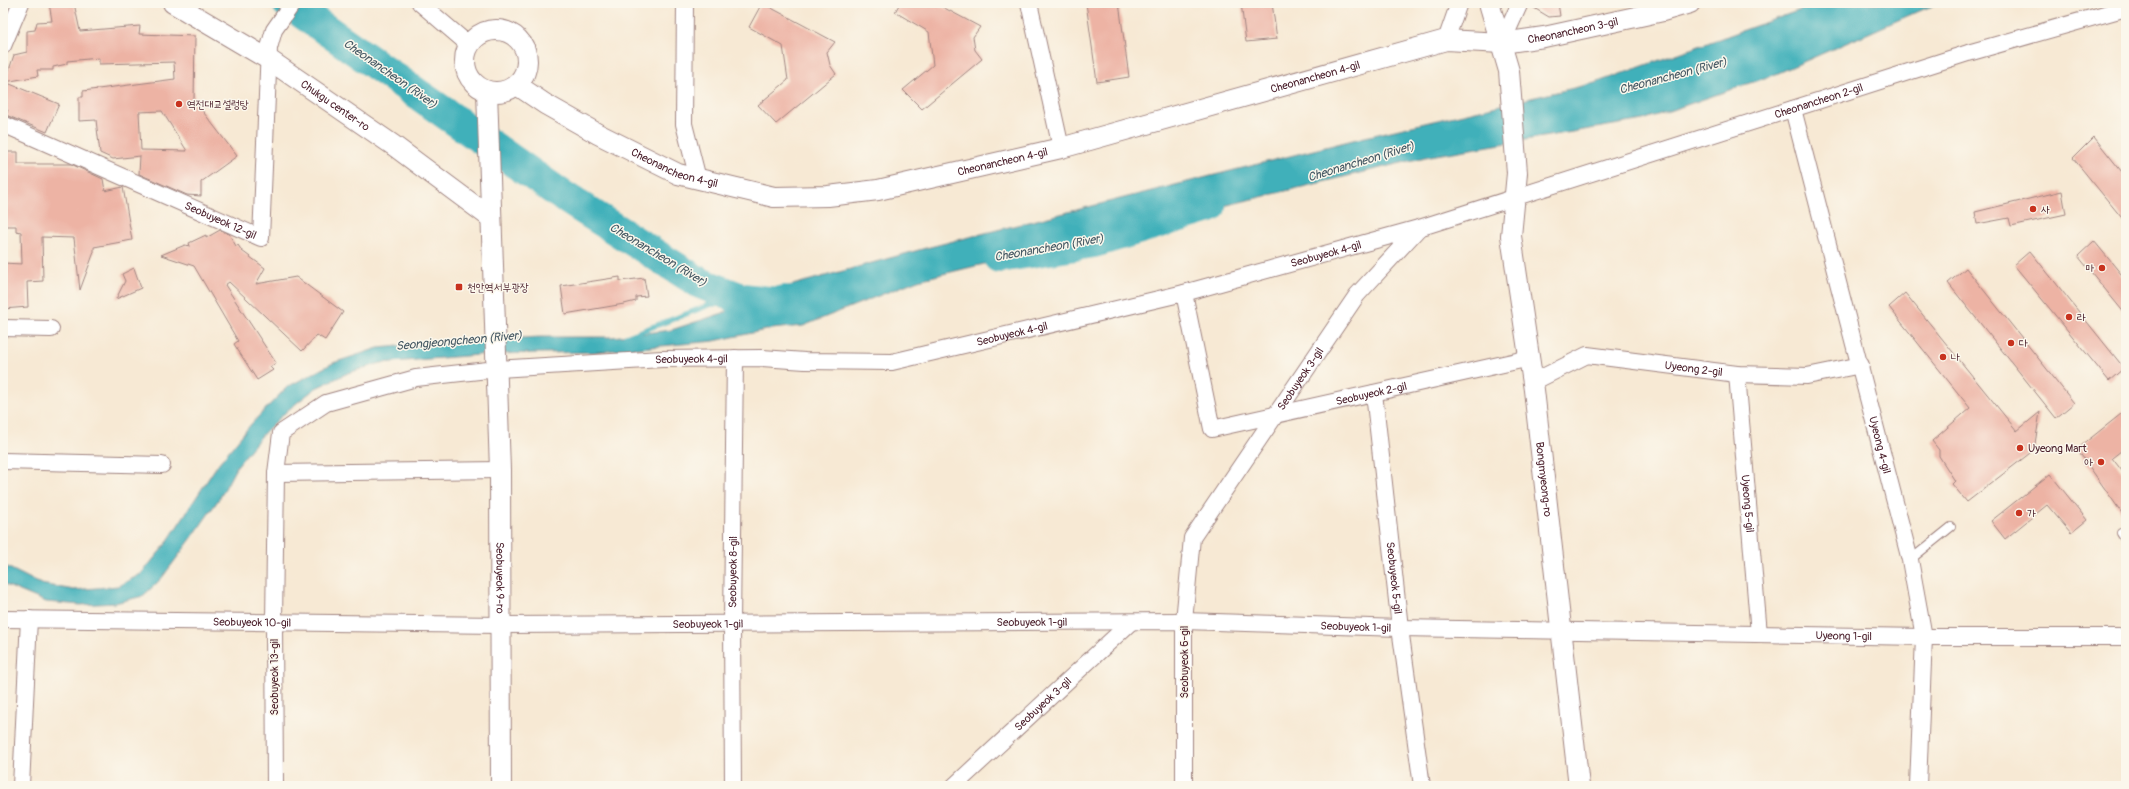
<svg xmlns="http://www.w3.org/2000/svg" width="2129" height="789" viewBox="0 0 2129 789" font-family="Pangolin,'Poor Story',sans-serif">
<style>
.water{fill:#40b0ba;stroke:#456872}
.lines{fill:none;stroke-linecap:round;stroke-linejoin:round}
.stream{stroke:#40b0ba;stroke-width:5.5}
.river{stroke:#40b0ba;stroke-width:32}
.building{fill:#edb3a4;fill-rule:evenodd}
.service-casing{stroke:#a08480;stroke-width:10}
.minor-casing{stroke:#a08480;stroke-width:18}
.tertiary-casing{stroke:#a08480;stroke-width:22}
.service{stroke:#fff;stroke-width:8}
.minor{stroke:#fff;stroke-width:16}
.tertiary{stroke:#fff;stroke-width:20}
.poi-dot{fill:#c8321e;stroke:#fbf7ec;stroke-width:1.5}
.labels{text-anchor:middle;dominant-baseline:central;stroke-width:3;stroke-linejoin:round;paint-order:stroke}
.street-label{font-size:11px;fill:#4a1f2b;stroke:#fbf7ec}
.poi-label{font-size:11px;fill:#4a1f2b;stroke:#fbf7ec;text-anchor:start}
.water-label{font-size:12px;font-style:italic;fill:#465964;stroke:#fbf7ec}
</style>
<rect width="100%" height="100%" fill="#fbf7ec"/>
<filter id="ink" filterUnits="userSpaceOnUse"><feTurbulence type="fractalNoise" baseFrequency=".025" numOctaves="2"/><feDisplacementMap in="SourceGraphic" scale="8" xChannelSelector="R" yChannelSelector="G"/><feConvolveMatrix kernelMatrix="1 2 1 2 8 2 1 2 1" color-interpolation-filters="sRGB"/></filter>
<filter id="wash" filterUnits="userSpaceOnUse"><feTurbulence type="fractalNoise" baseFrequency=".012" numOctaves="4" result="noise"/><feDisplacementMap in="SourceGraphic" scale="16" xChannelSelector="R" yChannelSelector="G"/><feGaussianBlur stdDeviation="0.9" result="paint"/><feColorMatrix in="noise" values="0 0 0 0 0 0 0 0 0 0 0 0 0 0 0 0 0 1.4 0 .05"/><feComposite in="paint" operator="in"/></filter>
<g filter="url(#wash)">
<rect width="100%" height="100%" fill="#f7e9d4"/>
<!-- water -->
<path class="water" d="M1820,3h122l-21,7 -145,64 -133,46 -213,36 -512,124 -115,46 -32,3 -57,12 -117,11 -107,2 -109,9 -33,10 -32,15 -28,22 -24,23 -27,33 -16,30 -30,43 -30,40 -18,17 -28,7 -34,2 -35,-3 -43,-18v-19l38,19 33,6 44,-4 23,-12 24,-29 53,-81 34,-41 35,-36 46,-24 45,-15 64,-6 99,-5h71l59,-7 55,-18 16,-13 184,-51 435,-110 234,-55z"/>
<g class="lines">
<!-- stream -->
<path class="stream" d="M626,337l86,-33h32"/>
<!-- river -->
<path class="river" d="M288,3l275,193 137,87 42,16 36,4 7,-2
M999,257l95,-15 116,-35"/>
</g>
<g id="blocks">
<!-- building -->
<path class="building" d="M49,3h25l6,28 60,-5 -1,8 56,2 -1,64 43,56 -36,26v14l-14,-1 -48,-21 1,-18 -27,3 -13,-6 -4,-33 -17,1v-24h4v-6l92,-12 -1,-17 -75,2v-6l-32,3v3l-14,3v3h-16l1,6 -33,6 54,22 -12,28 -41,-17 2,-5 -3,-1 1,-4 -3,-2v-22l2,1 9,-27 13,-3v-21l8,-1 2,-8 15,-1zM162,111l25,40 -46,-1 -2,-38z
M762,3l73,39 -8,10 3,13 6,9 -60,50 -18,-19 30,-25 -5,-34 -34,-19z
M900,3h35l45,24 -7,10 2,13 7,9 -60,50 -19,-19 30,-25 -4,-33 -34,-20z
M1086,3h33l10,74 -32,5z
M1241,3h31l5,36 -31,3z
M1529,3h29l2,13 -11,1 -20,-12z
M2094,137l32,40v46l-53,-65z
M3,152h15v12h53l32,15 2,12 18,-4 9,53 -38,7v5l-14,38 -6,-52 -32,-1 1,44 -16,1 1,25 -25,2v-46l19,1 -1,-32 -5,-1v-5h-13z
M2062,191l4,23 -55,12 -2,-8 -32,6 -2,-12z
M220,230l9,4 7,12 2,-1 4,6 23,17 -9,16 40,-7 47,35 -18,28 -8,-5 -15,16 -73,-69 -4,3 51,78 -6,4 3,3 -16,10 -23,-36 4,-3 -44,-75 -33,-11 24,-10 5,1 -1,-3 17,-8v3z
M2094,241l32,39v35l-48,-59z
M2030,251l94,117 -15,13 -95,-116z
M134,268l7,20 -25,11 9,-18 -3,-7z
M1966,268l108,135 -18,15 -108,-135z
M620,277v4l24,-3 3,18 -11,1v4l-12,3 -59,10 -4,-28z
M1905,293l112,138 23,-19 -6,38 -67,52 -15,-18 3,-3 -16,-25v-6l-7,-9 38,-33 -81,-101z
M2126,410v37l-14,11 14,18v43l-49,-70z
M2050,474l37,46 -16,13 -24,-28 -42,34 -14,-18z"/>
</g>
</g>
<g filter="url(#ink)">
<use href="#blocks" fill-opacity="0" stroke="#a08480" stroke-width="1"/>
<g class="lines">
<defs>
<path id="service" d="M2121,533l5,8
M1910,560l41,-33"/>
<g id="minor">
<path d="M420,3l49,42"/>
<path d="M685,3l-1,121 14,55"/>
<path d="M1029,3l32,145"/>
<path d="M1446,40l13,-37"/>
<path d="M1502,43l18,-40"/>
<path d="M3,46l18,-43"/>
<path id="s1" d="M1793,109l117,451 14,77 -6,149"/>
<path id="s2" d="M3,124l258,114 8,-190 5,-18 19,-27"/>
<path id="s3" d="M1184,293l28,136 318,-71"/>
<path d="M3,328l48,1"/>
<path id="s4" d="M1737,374l22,260"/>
<path id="s5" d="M1533,382l54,-27 150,19 70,2 54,-11"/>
<path id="s6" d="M1374,393l26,235 22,158"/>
<path d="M3,461l159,4"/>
<path d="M276,473l224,-3"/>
<path id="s7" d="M3,619l498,6 683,-4 216,7 524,9h202"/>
<path d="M21,786l8,-167"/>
<path id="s8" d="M275,786l-1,-164 2,-149 5,-40 45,-30 90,-25 81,-9 165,-10 100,-1 43,3 87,1 292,-69 235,-65 549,-175 158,-45"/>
<path id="s9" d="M733,786l-1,-162 3,-266"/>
<path id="s10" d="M954,786l177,-164"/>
<path id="s11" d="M1184,786v-165l8,-83 165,-243 62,-67"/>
</g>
<g id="tertiary">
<path id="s12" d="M173,3l95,56 125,86 98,73"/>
<path id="s13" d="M1489,3l20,68 8,102 -6,63 23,154 45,396"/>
<circle cx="496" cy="61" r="31"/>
<path id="s14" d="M517,85l28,19 53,30 80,40 96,23 54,-1 50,-6 183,-42 385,-108 56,3 42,-6 119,-26 27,-8"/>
<path id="s15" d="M487,91l13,379 1,316"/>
</g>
</defs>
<!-- service casing -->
<use href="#service" class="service-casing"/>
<!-- minor casing -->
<use href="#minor" class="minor-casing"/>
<!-- tertiary casing -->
<use href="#tertiary" class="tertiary-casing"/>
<!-- service -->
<use href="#service" class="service"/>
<!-- minor -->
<use href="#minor" class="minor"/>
<!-- tertiary -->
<use href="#tertiary" class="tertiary"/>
</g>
</g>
<!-- markers -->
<g class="poi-dot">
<circle cx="179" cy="104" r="4"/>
<circle cx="2033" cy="209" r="4"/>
<circle cx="2102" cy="268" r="4"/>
<rect x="455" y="283" width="8" height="8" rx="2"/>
<circle cx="2069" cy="317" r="4"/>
<circle cx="2011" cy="343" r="4"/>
<circle cx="1943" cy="357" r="4"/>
<circle cx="2020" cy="448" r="4"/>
<circle cx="2101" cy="462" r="4"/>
<circle cx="2019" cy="513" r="4"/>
</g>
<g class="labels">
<!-- street labels -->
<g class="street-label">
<text stroke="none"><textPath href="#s14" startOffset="1103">Cheonancheon 3-gil</textPath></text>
<text stroke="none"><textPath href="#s14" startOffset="839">Cheonancheon 4-gil</textPath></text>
<text stroke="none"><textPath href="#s8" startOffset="1941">Cheonancheon 2-gil</textPath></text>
<text stroke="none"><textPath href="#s12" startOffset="192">Chukgu center-ro</textPath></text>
<text stroke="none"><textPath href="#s14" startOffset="515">Cheonancheon 4-gil</textPath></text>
<text stroke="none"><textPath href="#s14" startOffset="179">Cheonancheon 4-gil</textPath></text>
<text stroke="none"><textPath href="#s2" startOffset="238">Seobuyeok 12-gil</textPath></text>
<text stroke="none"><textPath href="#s8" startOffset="1425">Seobuyeok 4-gil</textPath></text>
<text stroke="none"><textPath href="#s8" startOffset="1101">Seobuyeok 4-gil</textPath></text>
<text stroke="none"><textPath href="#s8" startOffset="777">Seobuyeok 4-gil</textPath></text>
<text stroke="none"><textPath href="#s5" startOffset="168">Uyeong 2-gil</textPath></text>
<text stroke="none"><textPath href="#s11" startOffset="441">Seobuyeok 3-gil</textPath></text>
<text stroke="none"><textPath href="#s3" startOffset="302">Seobuyeok 2-gil</textPath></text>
<text stroke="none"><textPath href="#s1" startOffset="347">Uyeong 4-gil</textPath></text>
<text stroke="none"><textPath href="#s13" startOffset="482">Bongmyeong-ro</textPath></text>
<text stroke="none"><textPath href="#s4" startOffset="130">Uyeong 5-gil</textPath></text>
<text stroke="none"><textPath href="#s9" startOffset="214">Seobuyeok 8-gil</textPath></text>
<text stroke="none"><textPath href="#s15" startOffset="487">Seobuyeok 9-ro</textPath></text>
<text stroke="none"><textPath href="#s6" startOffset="186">Seobuyeok 5-gil</textPath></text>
<text stroke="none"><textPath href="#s7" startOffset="249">Seobuyeok 10-gil</textPath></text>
<text stroke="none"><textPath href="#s7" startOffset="1029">Seobuyeok 1-gil</textPath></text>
<text stroke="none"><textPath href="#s7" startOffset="705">Seobuyeok 1-gil</textPath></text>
<text stroke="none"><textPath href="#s7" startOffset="1353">Seobuyeok 1-gil</textPath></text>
<text stroke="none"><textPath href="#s7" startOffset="1841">Uyeong 1-gil</textPath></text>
<text transform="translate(1184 662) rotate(-90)">Seobuyeok 6-gil</text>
<text transform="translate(274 677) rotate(-90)">Seobuyeok 13-gil</text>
<text stroke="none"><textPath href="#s10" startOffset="121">Seobuyeok 3-gil</textPath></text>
</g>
<!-- poi labels -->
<g class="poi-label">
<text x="187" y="104">역전대교설렁탕</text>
<text x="2041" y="209">사</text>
<text x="2094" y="268" text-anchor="end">마</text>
<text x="467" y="287">천안역서부광장</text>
<text x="2077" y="317">라</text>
<text x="2019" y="343">다</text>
<text x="1951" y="357">나</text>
<text x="2028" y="448">Uyeong Mart</text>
<text x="2093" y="462" text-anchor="end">아</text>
<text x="2027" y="513">가</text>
</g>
<!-- water labels -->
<g class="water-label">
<text transform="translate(390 74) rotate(35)">Cheonancheon (River)</text>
<text transform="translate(1673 76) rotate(-15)">Cheonancheon (River)</text>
<text transform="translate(1361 162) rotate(-17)">Cheonancheon (River)</text>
<text transform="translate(1049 248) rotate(-10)">Cheonancheon (River)</text>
<text transform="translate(658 255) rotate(31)">Cheonancheon (River)</text>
<text transform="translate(459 341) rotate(-5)">Seongjeongcheon (River)</text>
</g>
</g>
<!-- margin -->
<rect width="2129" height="789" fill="none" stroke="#fbf7ec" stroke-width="16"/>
</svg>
